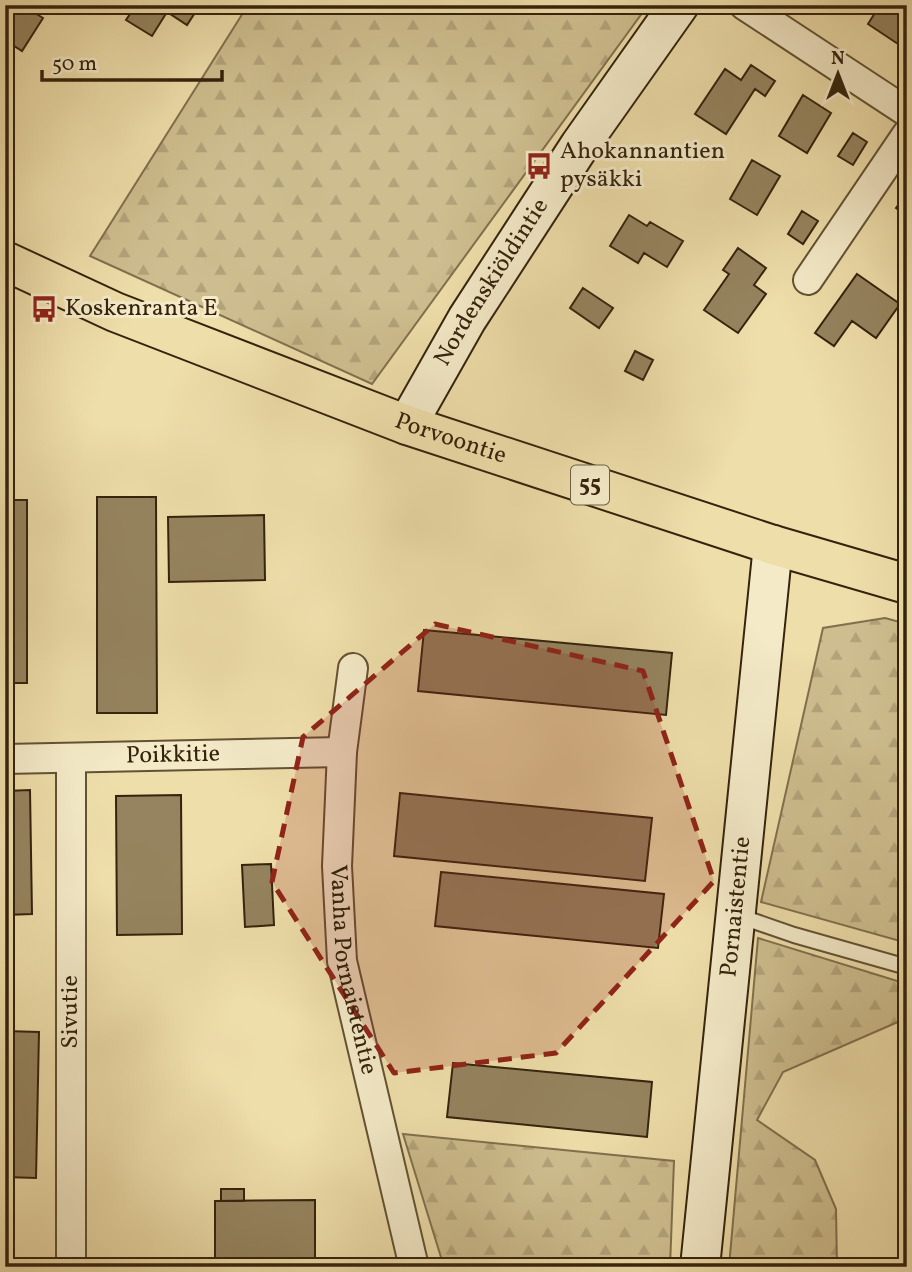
<svg xmlns="http://www.w3.org/2000/svg" width="912" height="1272" viewBox="0 0 912 1272" font-family="Vollkorn,serif">
<style>
.forest{fill:url(#forest-firs);stroke:#81704e;stroke-width:2}
.building{fill:#95845f;stroke:#34230d;stroke-width:2}
.lines{fill:none;stroke-linecap:round;stroke-linejoin:round}
.lane-casing{stroke:#625234;stroke-width:18}
.street-casing{stroke:#625234;stroke-width:32}
.secondary-casing{stroke:#34230d;stroke-width:42}
.primary-casing{stroke:#34230d;stroke-width:42}
.lane{stroke:#f4eac8;stroke-width:14}
.street{stroke:#f4eac8;stroke-width:28}
.secondary{stroke:#f4eac8;stroke-width:38}
.primary{stroke:#eedeaa;stroke-width:38}
.marked{fill:#8f2418;fill-opacity:0.2;stroke:#8f2418;stroke-width:5;stroke-dasharray:14 9;stroke-linejoin:round}
.labels{text-anchor:middle;dominant-baseline:central;stroke-width:6;stroke-linejoin:round;paint-order:stroke}
.shield{fill:#f4eac8;stroke:#6e5f45;stroke-width:2}
.shield-label{font-size:23px;font-weight:bold;fill:#34230d}
.poi-label{font-size:24px;fill:#34230d;stroke:#f4eac8;text-anchor:start}
.street-label{font-size:24px;fill:#34230d;stroke:#f4eac8}
</style>
<defs>
<pattern id="forest-firs" width="22" height="20" patternUnits="userSpaceOnUse" patternTransform="scale(1.75)"><rect width="22" height="20" fill="#cebe8f"/><path d="M5 1l3.5 6h-7zM16 11l3.5 6h-7z" fill="#b2a37a"/></pattern>
</defs>
<rect width="100%" height="100%" fill="#eedeaa"/>
<filter id="stains"><feTurbulence type="fractalNoise" baseFrequency=".00286" numOctaves="4"/><feColorMatrix values="0 0 0 0 .2 0 0 0 0 .09 0 0 0 0 .02 0 0 0 .5 -.17"/></filter>
<radialGradient id="worn" r=".72"><stop offset=".6" stop-color="#630" stop-opacity="0"/><stop offset="1" stop-color="#630" stop-opacity=".3"/></radialGradient>
<!-- forest -->
<path class="forest" d="M248,5h400l-276,379 -282,-128z
M885,618l22,6v319l-146,-41 62,-274z
M758,938l149,46v34l-124,54 -26,48 58,40 21,49 1,58h-108z
M403,1134l271,27 -4,106h-226z"/>
<!-- building -->
<path class="building" d="M5,5h17l21,13 -21,33 -17,-11z
M136,5h64l-13,20 -20,-13 -15,24 -26,-16z
M880,5h27v45l-39,-26z
M751,65l24,16 -10,15 -10,-7 -29,45 -31,-20 30,-45 16,11z
M803,95l28,18 -24,40 -28,-17z
M853,133l14,9 -14,23 -15,-9z
M752,160l28,16 -23,39 -27,-16z
M907,193v23l-11,-8z
M802,211l16,10 -15,23 -15,-10z
M629,215l18,11 3,-4 33,19 -16,26 -23,-14 -6,10 -28,-17z
M738,248l28,20 -12,17 12,9 -28,39 -34,-23 25,-36 -6,-4z
M857,274l43,30 -24,34 -24,-17 -18,25 -19,-13z
M583,288l30,20 -14,20 -29,-20z
M635,351l18,9 -10,20 -18,-9z
M97,497h59l1,216h-60z
M5,500h22v183h-22z
M264,515l1,65 -96,2 -1,-65z
M424,630l248,23 -6,62 -248,-24z
M30,790l2,124 -27,1v-124z
M400,793l252,25 -7,63 -251,-25z
M181,795l1,139 -65,1 -1,-139z
M271,864l3,61 -29,2 -3,-62z
M441,872l223,22 -6,54 -223,-22z
M5,1031l34,1 -3,146 -31,-1z
M453,1063l199,19 -5,55 -200,-20z
M221,1189h23v12h-23z
M315,1200v67h-100v-66z"/>
<g class="lines">
<defs>
<path id="lane" d="M739,916l55,19 113,32"/>
<g id="street">
<path d="M744,5l163,107"/>
<path d="M808,280l99,-146"/>
<path id="s1" d="M353,668l-11,84 -5,114 5,95 72,306"/>
<path d="M71,758v509"/>
<path id="s2" d="M5,759l337,-7"/>
</g>
<g id="secondary">
<path id="s3" d="M407,425l60,-106 113,-174 99,-140"/>
<path id="s4" d="M700,1267l73,-722"/>
</g>
<g id="primary">
<path id="s5" d="M5,261l110,51 292,113 366,120 134,39"/>
</g>
</defs>
<!-- lane casing -->
<use href="#lane" class="lane-casing"/>
<!-- street casing -->
<use href="#street" class="street-casing"/>
<!-- secondary casing -->
<use href="#secondary" class="secondary-casing"/>
<!-- primary casing -->
<use href="#primary" class="primary-casing"/>
<!-- lane -->
<use href="#lane" class="lane"/>
<!-- street -->
<use href="#street" class="street"/>
<!-- secondary -->
<use href="#secondary" class="secondary"/>
<!-- primary -->
<use href="#primary" class="primary"/>
</g>
<!-- marked area -->
<path class="marked" d="M435,624l208,47 71,210 -158,172 -162,20 -122,-191 31,-145z"/>
<!-- icons -->
<defs>
<symbol id="bus-bare" viewBox="-9 -9 18 18"><path d="M-5-6H5V4H4V6H2V4H-2V6H-4V4H-5ZM-3.5-4V0h7V-4ZM-3.5 1.2v1.5H-2V1.2ZM2 1.2v1.5H3.5V1.2Z" fill="#8f2418" stroke="#f4eac8" stroke-width="2.5" paint-order="stroke"/></symbol>
</defs>
<g fill-rule="evenodd">
<use href="#bus-bare" x="520" y="147" width="38" height="38"/>
<use href="#bus-bare" x="25" y="290" width="38" height="38"/>
</g>
<g class="labels">
<!-- shield labels -->
<rect class="shield" x="571" y="465.5" width="38" height="39" rx="5"/>
<g class="shield-label">
<text x="590" y="485">55</text>
</g>
<!-- poi labels -->
<g class="poi-label">
<text x="560" y="152">Ahokannantien<tspan x="560" dy="28">pysäkki</tspan></text>
<text x="65" y="309">Koskenranta E</text>
</g>
<!-- street labels -->
<g class="street-label">
<text stroke="none"><textPath href="#s3" startOffset="166">Nordenskiöldintie</textPath></text>
<text stroke="none"><textPath href="#s5" startOffset="480">Porvoontie</textPath></text>
<text stroke="none"><textPath href="#s2" startOffset="168">Poikkitie</textPath></text>
<text stroke="none"><textPath href="#s4" startOffset="362">Pornaistentie</textPath></text>
<text stroke="none"><textPath href="#s1" startOffset="304">Vanha Pornaistentie</textPath></text>
<text transform="translate(71 1012) rotate(-90)">Sivutie</text>
</g>
</g>
<!-- margin -->
<rect width="912" height="1272" fill="none" stroke="#eedeaa" stroke-width="28"/>
<rect x="7" y="7" width="898" height="1258" fill="none" stroke="#34230d" stroke-width="3.5"/>
<rect x="14" y="14" width="884" height="1244" fill="none" stroke="#34230d" stroke-width="2"/>
<!-- north arrow -->
<g transform="translate(838 74)" stroke="#f4eac8" stroke-width="5" paint-order="stroke">
<path d="M0-5L12 26L0 18L-12 26Z" fill="#34230d"/>
<text y="-10" font-size="19" font-weight="bold" text-anchor="middle" fill="#34230d">N</text>
</g>
<!-- scale -->
<path d="M42 70v10h180v-10" fill="none" stroke="#34230d" stroke-width="3.5"/>
<text x="52" y="70" font-size="21" fill="#34230d" stroke="#f4eac8" stroke-width="5" paint-order="stroke">50 m</text>
<rect width="100%" height="100%" filter="url(#stains)"/>
<rect width="100%" height="100%" fill="url(#worn)"/>
</svg>
